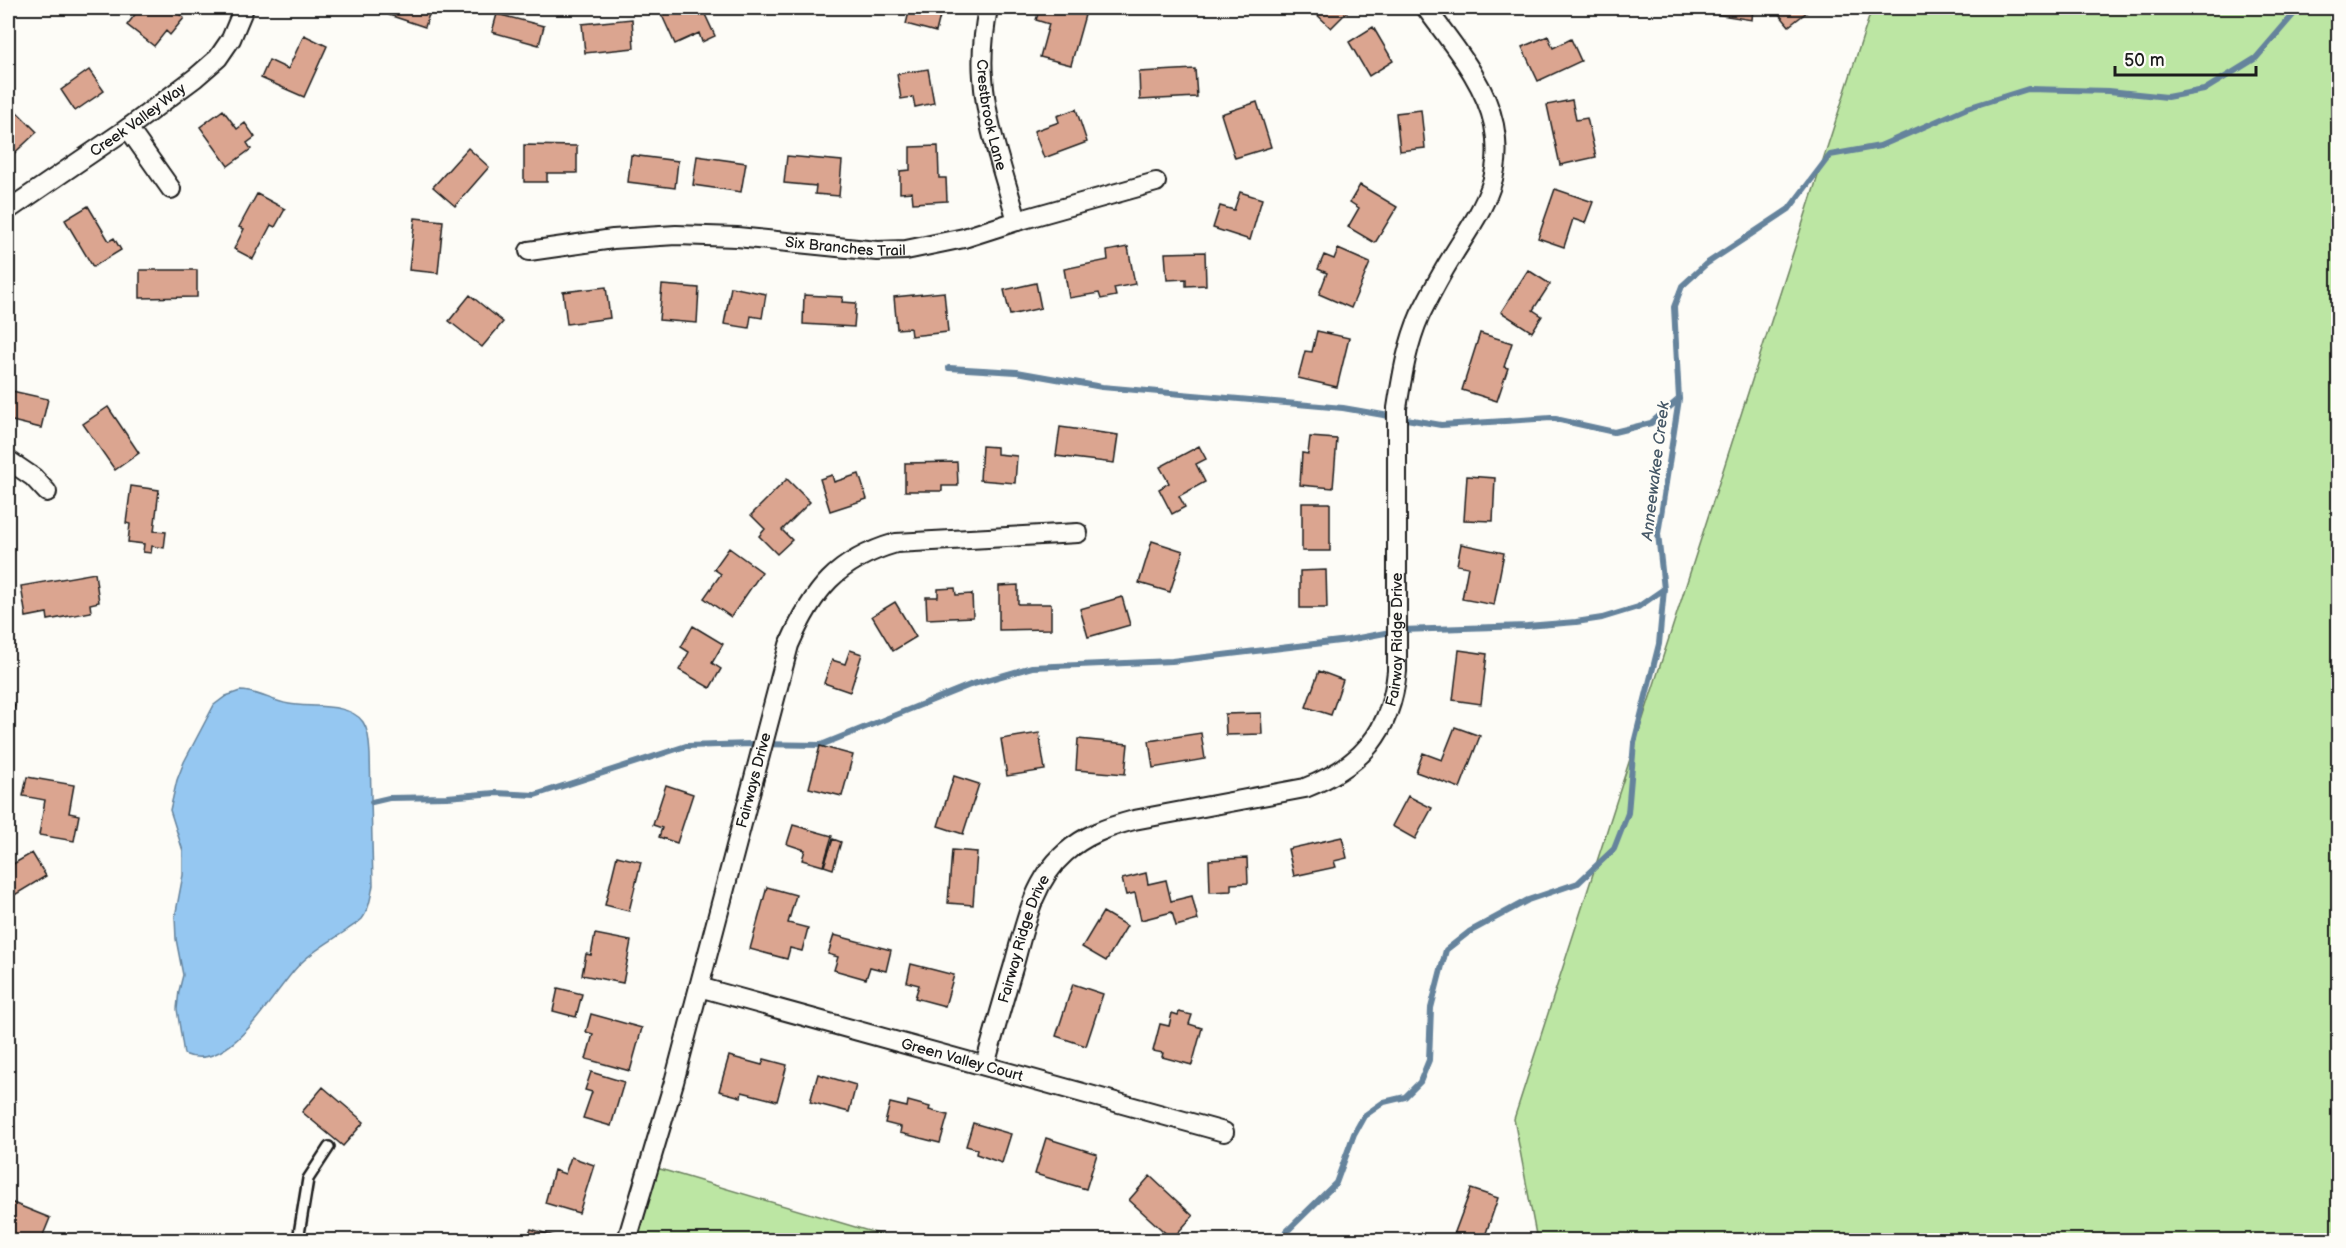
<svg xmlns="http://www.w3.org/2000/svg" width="2346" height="1248" viewBox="0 0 2346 1248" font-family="'Balsamiq Sans',sans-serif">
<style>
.green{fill:#bce6a3;stroke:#6c8160;stroke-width:1.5}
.water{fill:#95c7f1;stroke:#65839c;stroke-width:1.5}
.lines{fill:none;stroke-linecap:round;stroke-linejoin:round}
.stream{stroke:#65839c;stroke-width:6}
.building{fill:#dba590;stroke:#1c1c1c;stroke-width:1.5}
.service-casing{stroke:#1c1c1c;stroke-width:14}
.minor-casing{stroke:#1c1c1c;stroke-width:22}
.service{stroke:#fdfcf7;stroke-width:9}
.minor{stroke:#fdfcf7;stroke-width:18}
.labels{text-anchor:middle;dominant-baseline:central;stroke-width:4.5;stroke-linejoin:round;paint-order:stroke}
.street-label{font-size:15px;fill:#1c1c1c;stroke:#fdfcf7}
.water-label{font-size:16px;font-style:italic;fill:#465867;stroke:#fdfcf7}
</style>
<rect width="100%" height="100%" fill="#fdfcf7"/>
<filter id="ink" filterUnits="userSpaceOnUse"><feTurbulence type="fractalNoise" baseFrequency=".0167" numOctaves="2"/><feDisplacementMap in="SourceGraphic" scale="12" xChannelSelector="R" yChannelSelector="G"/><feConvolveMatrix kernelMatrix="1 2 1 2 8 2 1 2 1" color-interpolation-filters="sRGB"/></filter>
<g filter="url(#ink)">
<!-- green -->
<path class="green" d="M1872,8h466v1232h-801l-23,-121z
M650,1166l249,74h-272z"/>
<!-- water -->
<path class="water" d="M240,691c18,0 31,10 49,13 20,4 61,-2 74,18 6,9 6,21 7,32l3,131c-2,11 -4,25 -11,34 -4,4 -11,8 -15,11 -16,11 -35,21 -48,35 -27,28 -69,110 -115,89l-7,-45 2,-18 4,-16 -7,-36 -1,-22 8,-42v-24l-13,-41 7,-30 7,-18 30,-57 12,-9z"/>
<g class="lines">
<!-- stream -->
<path class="stream" d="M949,368l68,4 85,15 241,21 98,17 110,-7 63,14 37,-9 28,-24
M372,802l17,-4 58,-1 48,-4 40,2 151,-49 66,-2 69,1 149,-60 62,-18 140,-6 176,-21 53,-10 126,-4 49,-4 26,-4 36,-11 26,-18
M1278,1240l58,-57 18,-49 10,-18 20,-14 21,-5 15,-15 9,-22 2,-52 15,-58 23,-18 59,-32 50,-17 36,-34 14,-36 6,-70 25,-99 5,-55 -6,-55 21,-135 -5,-92 8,-21 24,-22 83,-55 41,-54 50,-9 87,-38 61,-19 81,2 58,6 37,-7 52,-32 43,-50"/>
</g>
<!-- building -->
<path class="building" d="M140,8h31l13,10 -14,17 -4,-4 -12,15 -27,-21z
M392,8h39l-6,19 -36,-12z
M668,8h34l13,28 -13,6 -3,-9 -24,11 -15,-33z
M910,8h32l-6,24 -30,-8z
M1040,8h19l26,7 -14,50 -31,-8 9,-33 -13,-4z
M1310,8h41l-20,20z
M1715,8h38l-1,12 -38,-6z
M1774,8h38l-23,18z
M497,14l47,12 -5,19 -47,-13z
M632,19l2,29 -49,5 -3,-29z
M1373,27l20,34 -24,15 -20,-34z
M304,35l23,11 -23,51 -43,-19 8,-18 19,9z
M1548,36l5,12 18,-9 10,22 -43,20 -16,-34z
M928,69l6,34 -19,4 -2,-10 -12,2 -4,-25z
M1195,69l2,28 -57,3 -1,-28z
M89,70l15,21 -29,20 -14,-21z
M1572,100l4,20 11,-2 9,39 -36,8 -13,-60z
M1257,102l14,45 -36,11 -14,-44z
M1076,109l11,33 -43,16 -10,-27 25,-9 -2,-6z
M223,110l14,19 8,-6 10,14 -8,6 4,6 -23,17 -28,-39z
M1421,110l4,38 -25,3 -4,-38z
M18,113l19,19 -29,27v-36z
M524,145l53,1v27h-30v9h-23z
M938,146l1,32h7l1,23 -34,2 -1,-11 -12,1v-22l10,-1v-23z
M468,148l21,19 -34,39 -22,-19z
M631,155l47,6 -3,27 -47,-6z
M697,156l49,7 -5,29 -48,-7z
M787,156l55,5 -3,35 -24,-2 1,-8 -32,-3z
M1360,185l37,22 -22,36 -27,-16 11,-19 -9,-6z
M1555,189l38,13 -8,21 -12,-4 -9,28 -26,-9z
M1240,192l22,7 -12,41 -37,-12 7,-22 14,4z
M257,194l28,15 -10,18 -4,-2 -18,34 -19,-10 10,-20 -5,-2z
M88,206l21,35 5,-3 7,12 -28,17 -28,-47z
M415,218l28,3 -5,52 -29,-3z
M1128,247l7,37 -21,4 2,8 -15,3 -2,-6 -30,5 -5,-29 44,-9 -1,-9z
M1338,249l32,14 -19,45 -32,-14 8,-21 -9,-4 6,-14 10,4z
M1205,252l1,33 -20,1v-7l-19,1 -2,-27z
M140,270h57v27l-57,1z
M1528,270l22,14 -17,26 9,6 -10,16 -31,-20z
M1036,283l5,25 -31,7 -6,-25z
M662,285l37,3 -2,35 -38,-3z
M606,287l4,31 -43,6 -4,-32z
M731,287l35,7 -4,24 -11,-2 -2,12 -25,-4z
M944,292l4,40 -37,4 -1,-8 -13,1 -3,-32z
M470,295l33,27 -21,25 -33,-26z
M804,295l39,2 -1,5 14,1 -2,24 -51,-3z
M1317,331l32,7 -12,49 -39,-9 7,-27 7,1z
M1480,333l32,10 -8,24 4,1 -11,33 -35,-11z
M12,391l36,8 -7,29 -33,-8z
M108,407l31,46 -24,17 -32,-46z
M1060,427l58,8 -4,28 -58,-7z
M1310,437l27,2 -4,49 -33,-3 2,-32 6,1z
M982,446l15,1v7l20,2 -2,27 -35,-3z
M1199,446l7,13 -10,5 9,18 -26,14 6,11 -13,7 -13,-25 10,-6 -9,-16z
M957,462l1,24h-16v5h-37v-28z
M859,474l8,25 -37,12 -10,-32 12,-4 2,7z
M1467,476l28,2 -2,43 -29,-1z
M787,479l23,23 -28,28 10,10 -15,14 -18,-18 6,-7 -14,-14z
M131,486l28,4 -5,41 12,1 -2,16 -12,-2 -1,7 -8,-1 1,-8 -16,-2 2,-18 -4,-1z
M1302,503h28v48h-28z
M1152,541l31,10 -13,41 -31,-9z
M1461,544l43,9 -10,52 -32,-6 6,-32 -11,-2z
M729,548l33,24 -31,45 -27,-19 17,-24 -7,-5z
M1326,570l1,38h-27v-37z
M95,573l4,29 -9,2 1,8 -43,8 -1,-7 -21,4 -5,-31z
M1018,585v19h33v25l-52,1v-44z
M955,588l1,7 16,-1 1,23 -46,2 -1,-22h12v-8z
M1122,597l8,28 -42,12 -8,-28z
M895,602l21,35 -23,14 -21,-35z
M693,626l30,18 -11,19 9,6 -11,19 -31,-18 10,-18 -8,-5z
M850,650l12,4 -12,38 -26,-9 8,-23 13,4z
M1459,650l28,4 -6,50 -28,-4z
M1319,671l24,9 -12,35 -25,-8z
M8,703l7,2 -5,21h-2z
M1261,713l1,21 -36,1 -1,-21z
M1455,727l25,9 -20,52 -44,-16 7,-19 19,7z
M1039,733l6,37 -38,6 -6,-37z
M1201,733l4,26 -52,9 -4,-27z
M1078,739l50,5 -3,30 -49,-4z
M820,746l33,9 -11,41 -33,-8z
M954,776l25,8 -16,50 -25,-8z
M27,777l47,8 -5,28 10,2 -5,26 -35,-6 6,-35 -22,-4z
M666,785l27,9 -16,49 -18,-6 3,-9 -9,-3z
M1408,796l24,12 -17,31 -23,-13z
M793,825l39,11 -9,30 -21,-6 3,-10 -18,-6z
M1342,837l5,21 -13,3 2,6 -42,9 -6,-27z
M833,839l8,3 -8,27 -9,-3z
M952,850l25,2 -4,53 -25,-2z
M32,853l14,23 -38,23v-32z
M617,856l24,6 -12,49 -24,-6z
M1247,858l1,25 -17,1v7l-21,1 -1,-32z
M1146,873l2,11 18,-4 5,21 21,-5 6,24 -22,6 -4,-14 -31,8 -6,-27 -9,2 -4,-16z
M767,887l29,8 -8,28 20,5 -6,23 -12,-3 -3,11 -37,-10z
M1103,912l24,14 -21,35 -24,-14z
M595,934l36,7 -8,42 -41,-8 4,-21 5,1z
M834,935l57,15 -5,21 -16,-4 -4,12 -32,-9 4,-13 -10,-3z
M911,964l43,11 -9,31 -30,-8 4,-13 -12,-3z
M1073,984l30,10 -17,52 -30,-10z
M558,988l24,6 -6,23 -23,-6z
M1179,1012l13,3 -3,9 13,4 -10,37 -30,-8 1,-4 -10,-2 7,-27 9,2 3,-13 6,2z
M591,1014l51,14 -12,43 -44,-12 7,-25 -7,-2z
M729,1056l33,9 2,-6 23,6 -10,36 -35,-9 -1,5 -22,-6z
M591,1072l33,10 -13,44 -28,-8 9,-26 -7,-2z
M818,1074l38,11 -7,27 -39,-10z
M323,1087l41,35 -21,24 -41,-34z
M908,1101l22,6 -1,3 19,5 -8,28 -40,-10 1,-6 -16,-4 5,-20 17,4z
M973,1123l38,11 -9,29 -26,-9 1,-5 -11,-3z
M1046,1138l51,16 -11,35 -51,-15z
M571,1157l23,8 -15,48 -34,-10 9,-33 11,4z
M1150,1176l43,40 -21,23 -43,-39z
M1471,1189l27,9 -13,38 -6,-2 -3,6h-24z
M8,1201l42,17 -9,22h-27l-6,-2z
M531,1229l35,11h-39z
M157,1234l23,6h-25z"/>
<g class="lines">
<defs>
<path id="service" d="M298,1240l10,-61 21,-32"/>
<g id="minor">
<path id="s1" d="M988,8c-4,22 -7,46 -5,69 3,49 21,96 34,144"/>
<path d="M128,128l43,61"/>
<path id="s2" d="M8,210l120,-82 67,-50 23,-20 13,-19 13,-31"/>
<path id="s3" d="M529,251l84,-12 63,-4 61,2 140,14 29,-1 58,-12 53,-17 139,-39"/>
<path d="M8,460l25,17 14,15"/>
<path id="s4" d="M699,987l525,145"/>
<path id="s5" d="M985,1065c9,-32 18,-64 28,-97 11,-39 19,-86 52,-115 20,-18 43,-26 69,-33l171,-32c56,-22 86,-55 92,-117v-263c5,-31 10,-64 23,-93 10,-20 21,-41 33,-60 27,-44 52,-74 41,-130 -9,-44 -43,-82 -68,-117"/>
<path id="s6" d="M627,1240l47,-158 115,-437c24,-55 48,-85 107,-102l182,-10"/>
</g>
</defs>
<!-- service casing -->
<use href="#service" class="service-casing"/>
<!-- minor casing -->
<use href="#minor" class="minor-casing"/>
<!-- service -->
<use href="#service" class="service"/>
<!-- minor -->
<use href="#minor" class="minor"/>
</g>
</g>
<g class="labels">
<!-- street labels -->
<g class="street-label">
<text stroke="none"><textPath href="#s1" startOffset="108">Crestbrook Lane</textPath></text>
<text stroke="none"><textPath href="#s2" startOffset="158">Creek Valley Way</textPath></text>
<text stroke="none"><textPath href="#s3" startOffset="318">Six Branches Trail</textPath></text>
<text stroke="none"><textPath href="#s5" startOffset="670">Fairway Ridge Drive</textPath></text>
<text stroke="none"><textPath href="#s6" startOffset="477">Fairways Drive</textPath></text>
<text stroke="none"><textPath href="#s5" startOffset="132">Fairway Ridge Drive</textPath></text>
<text stroke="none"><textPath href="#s4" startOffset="273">Green Valley Court</textPath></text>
</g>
<!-- water labels -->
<g class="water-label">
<text transform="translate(1656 471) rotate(-83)">Anneewakee Creek</text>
</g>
</g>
<!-- margin -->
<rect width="2346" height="1248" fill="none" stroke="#fdfcf7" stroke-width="30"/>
<rect x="15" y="15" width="2316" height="1218" fill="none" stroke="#1c1c1c" stroke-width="2" filter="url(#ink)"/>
<!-- scale -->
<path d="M2115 66v9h141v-9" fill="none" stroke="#1c1c1c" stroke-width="3"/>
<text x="2124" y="66" font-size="18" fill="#1c1c1c" stroke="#fdfcf7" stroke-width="4.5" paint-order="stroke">50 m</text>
</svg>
